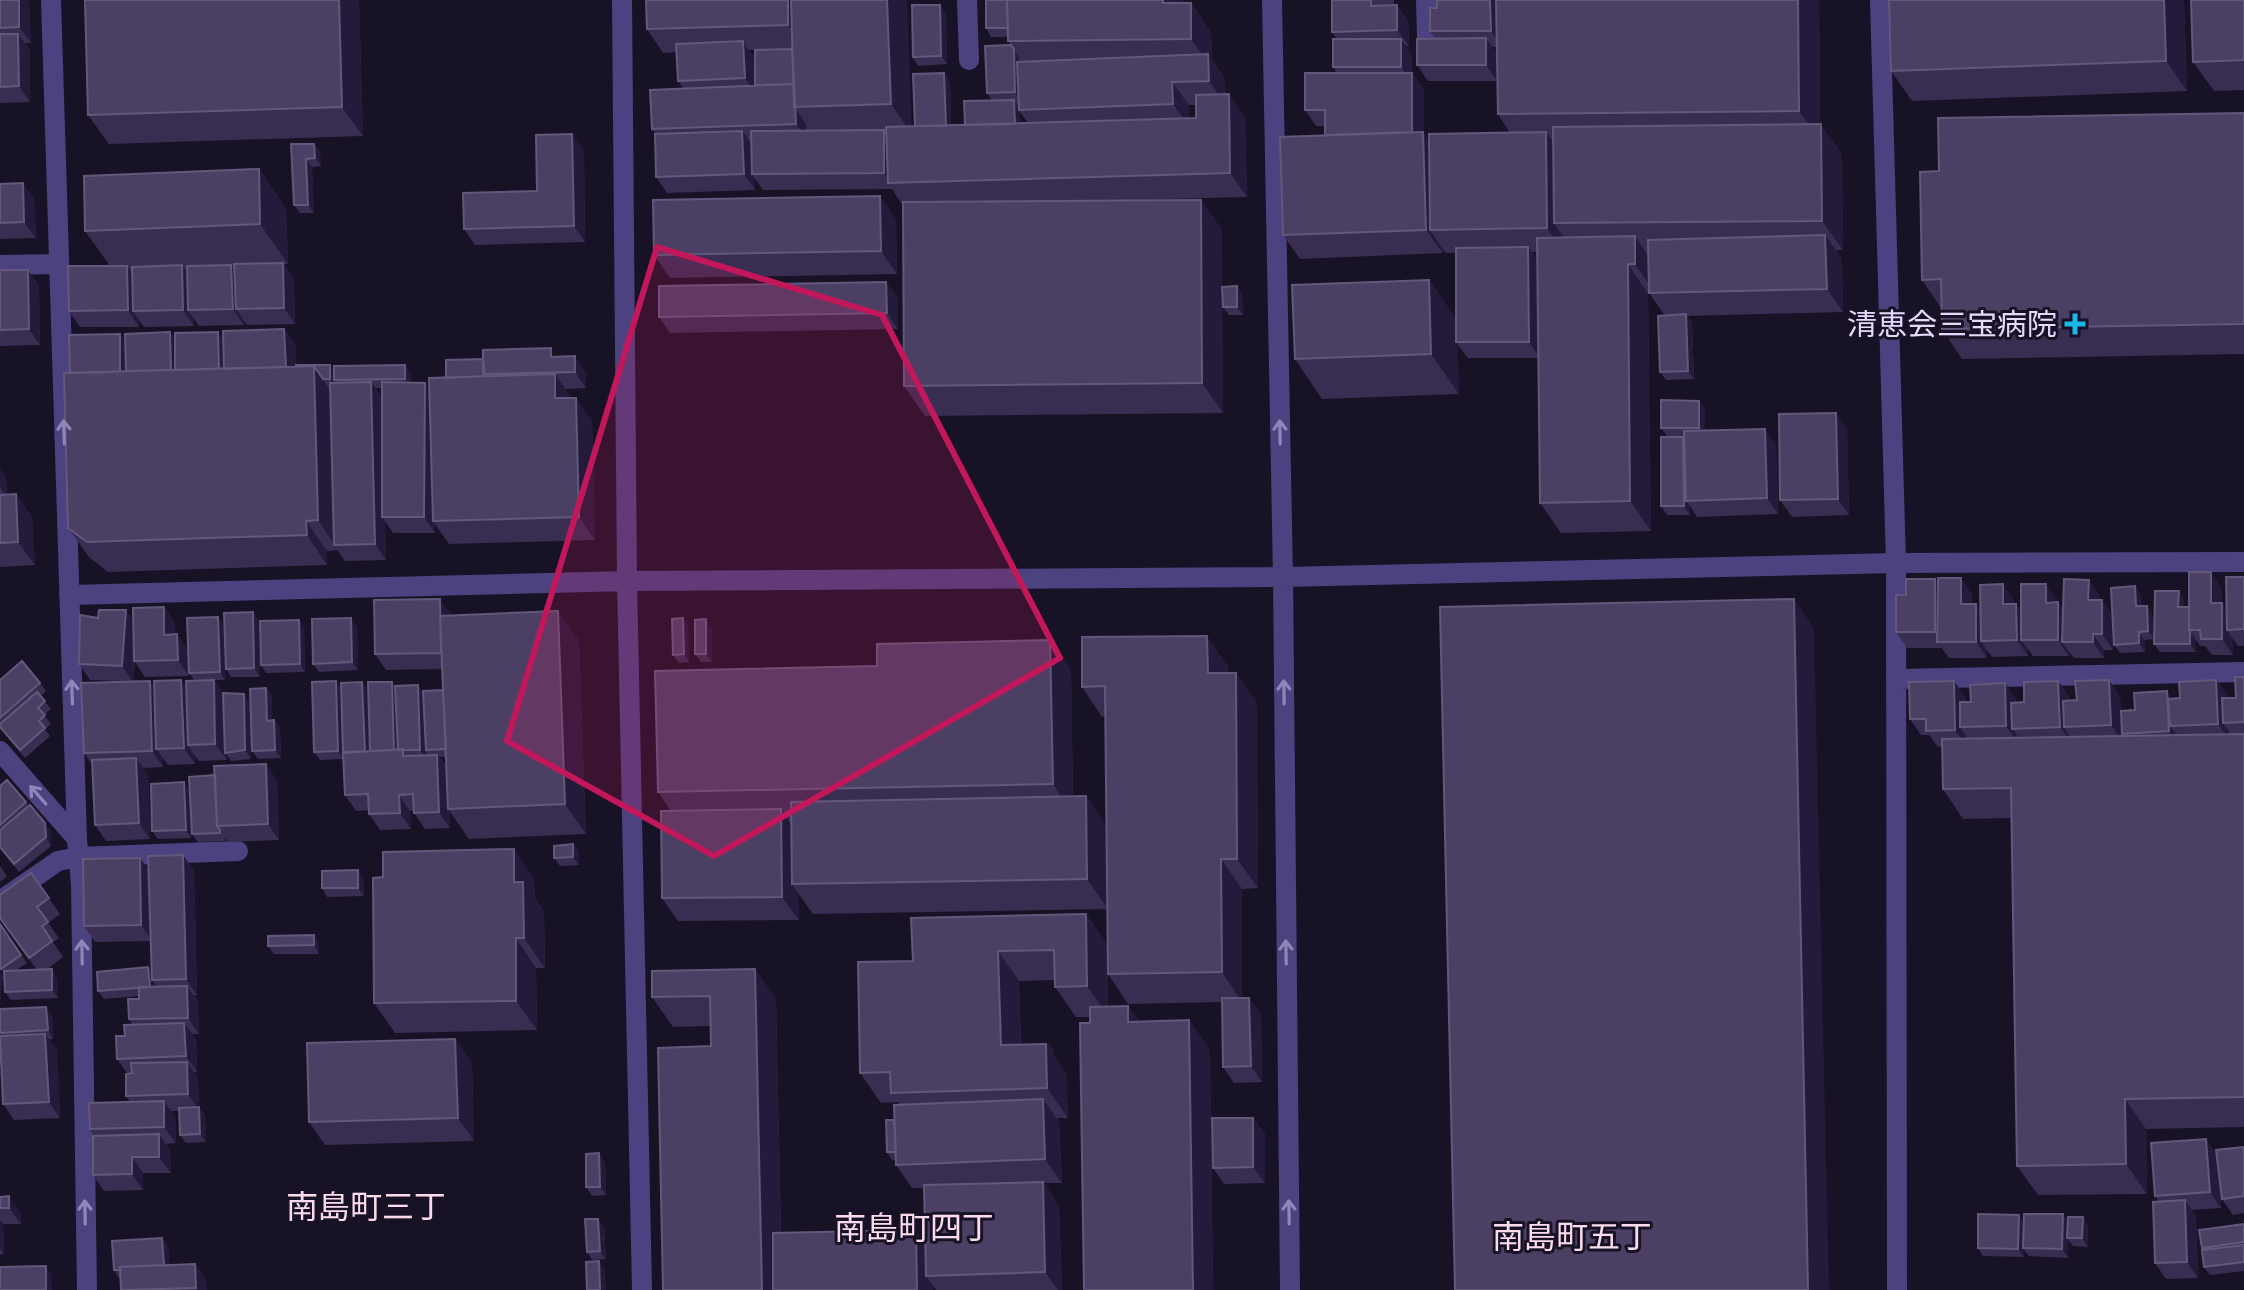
<svg xmlns="http://www.w3.org/2000/svg" width="2244" height="1290" viewBox="0 0 2244 1290" font-family="Cabin,'Noto Sans JP',sans-serif">
<style>
.lines{fill:none;stroke-linecap:round;stroke-linejoin:round}
.service{stroke:#4c4280;stroke-width:20}
.minor{stroke:#4c4280;stroke-width:20}
.wall{fill:#392d52;fill-rule:evenodd}
.shaded-wall{fill:#241a39}
.building{fill:#4b4064;stroke:#63587c;stroke-width:2}
.oneway{stroke:#9086b7}
.marked{fill:#c2185b;fill-opacity:0.2;stroke:#c2185b;stroke-width:6;stroke-linejoin:round}
.poi-dot{fill:#1ab8e8;stroke:#181226;stroke-width:3}
.labels{text-anchor:middle;dominant-baseline:central;stroke-width:6;stroke-linejoin:round;paint-order:stroke}
.poi-label{font-size:30px;fill:#e3dafb;stroke:#181226;text-anchor:end}
.neighbourhood-label{font-size:32px;fill:#fcdcec;stroke:#181226}
</style>
<rect width="100%" height="100%" fill="#181226"/>
<g class="lines">
<!-- service -->
<path class="service" d="M1426,0l1,38"/>
<!-- minor -->
<path class="minor" d="M51,0l26,839 4,46 6,405
M622,0l5,581 15,709
M967,0l2,60
M1272,0l11,577 7,713
M1880,0l16,563 1,727
M0,265l58,-1
M69,595l558,-14 656,-4 613,-14 348,-1
M1896,679l348,-7
M0,751l77,88
M0,901l58,-40 20,-4 160,-6"/>
</g>
<!-- wall -->
<path class="wall" d="M0,0h28l1,3 2,40h-6l5,7v52l-30,1z
M359,0l4,136 -254,8 -21,-29z
M646,0h261l4,126h4l35,-45 1,44h14l27,-25 -5,-7 24,-48 -3,-4v-4h-17l-5,-9 205,-25 20,30 1,26 12,18 1,17 20,23 2,80 -155,4 109,-1 21,30v57l15,-1 5,8 1,21h-14l-6,-8 -1,-20 1,126 -298,3 -21,-30 -1,-180 -11,-17 -129,1 -8,-11v11l-88,3 -11,-16 -1,-43 -3,-5 31,-41 -5,-7 -1,-29 -14,1 -16,-24zM792,49l-37,36 -1,-27 -5,-8zM1189,105h7v13l-7,1zM1020,112l8,11h-8z
M1332,0h62v5h3l11,16 1,25h-3l6,9v18l12,16v44l5,8 81,-8 -12,-19 -1,-67h-6l6,34h-69l-11,-16 18,-26 -5,-8 66,-28v-3h323l1,124 22,30 1,96h-7l6,9 1,53 -156,4 5,7 2,56 -28,1 -6,-8 5,-56 -15,-22h-2l3,237 -90,2 -21,-30 -1,-145h-71l-11,-14 2,50 -137,5 -27,-40 134,-79 27,39v-66h-10l-4,-5 1,5 -143,6 -17,-24 42,-100v-9h-9l-11,-16 32,-37 -4,-6 4,-28 -5,-7zM1532,252h5v8z
M1889,0h295l3,91 -275,10 -21,-30z
M2244,0v90l-30,1 -21,-29z
M946,13l1,51 -29,2 -5,-9z
M2244,113v241l-282,5 -20,-30 -1,-21 -19,-28 17,-109z
M291,144h23l6,8 1,14 -9,1 2,46h-14l-6,-8z
M584,150l1,92 -110,3 -11,-16 73,-38z
M259,169l27,40 2,55h-4l10,15 1,45 -48,1 -3,-4v4l-45,1 -5,-7v7l-50,1 -5,-7v7h-59l-11,-16 41,-45 -25,-35z
M23,183l11,16 2,39 -36,1v-55z
M896,219l1,55 -227,4 -16,-23z
M0,270h28l11,16 1,59 -40,1z
M898,298v31l-228,4 -11,-16z
M284,329l12,16v20l38,6 71,-6 6,8v10h14l4,6 17,-11 111,-22 29,16v16l-21,1 6,9 21,23 3,119 -146,4 -14,-20v9h-42l-8,-12 1,39 -41,1 -8,-11 -10,1v14l-219,7 -19,-15 -21,-29 2,-155 50,-39 5,8 45,-10 5,7 43,-7 5,7zM375,388h7v9z
M1705,409l-1,22 72,14 2,69 -81,3 -7,-11v9h-23l-6,-9 23,-70h-17l-6,-8z
M1847,429l2,86 -57,2 -12,-17z
M0,469l6,9 1,16h9l16,23 3,48 -35,2z
M2244,577v69h-6l-5,-7v16h-21l-7,-9h-5l-4,-6v12h-36l-6,-8v-5l-10,1 1,12 -25,1 -6,-8 -1,-14v19h-9v8h-30l-5,-6v4h-36l-5,-7v7l-36,1 -5,-7v8h-38l-7,-10h-35l-11,-16 10,-37 29,-16 3,4 34,11v10h4l4,6 34,-10v4h2l5,7 36,-11v2h1l6,8 36,-14v4h2l11,15 22,-29 5,8 1,12h6l5,8 2,25 30,-40v8h5l33,-18v14l4,6z
M164,607l11,16v11h2l11,16 36,-25 1,55h-11l9,13 27,10 1,56 -20,2 -5,-7 1,6 -28,1 -5,-6 1,9 -27,1 -5,-7v9l-20,1 5,6 2,65 -44,2 -11,-16 -2,-59 -9,-13 40,-72 -34,-1 -11,-16 19,-46 35,3zM135,662l10,15 44,-1v-3l6,8 -9,7 -5,-8 -27,6 -21,-5z
M558,611l21,30 7,193 -117,5 -19,-27v16l-25,1 -11,-16v-2h-4l1,18 -31,1 -11,-16v-4l-13,1 -11,-16 -2,-36 -23,1 -6,-8 27,-64 21,-6 6,8 24,-8 3,5 28,6 20,-3v-21l-57,1 -11,-16 77,-38zM439,757h7l1,11z
M253,612l5,8 2,57h-29l-5,-8z
M683,618l5,8 1,36 -10,1 -6,-8z
M299,620l5,8 1,44 -39,1 -5,-8z
M357,626l1,44 -39,2 -6,-8z
M712,628v34h-11l-6,-8z
M1228,666v7h8l21,30 1,185 -16,1v109h7l12,16 1,68 -28,1 -11,-16 -1,-65 -94,2 -20,-30 -1,-65 -294,5 -15,-21 1,27 -121,1 -16,-23 8,-88 -12,-18 413,-122 2,126h13l20,30 -1,-110 -3,1 -20,-30z
M2244,677v450l-98,2 1,65 -109,1 -21,-29 -5,-348 -49,1 -20,-30 -1,-43 -4,1 -9,-12h-8l-11,-16 44,-38 11,16 1,5 50,-3v4l54,-6v4l50,-5 2,40h2l-2,-2 13,-24 37,-11 8,-1 36,-18 12,16v2h8z
M0,680l40,3 6,8 -6,5 11,13 -7,6 7,9 -6,5 5,7 -25,22 -25,-31z
M266,688l6,8v24h2l6,8 1,30 -23,1 -6,-8z
M215,775l62,5 2,60 -51,2 -3,-4v3l-27,1 -6,-8z
M184,782l5,9 2,47 -33,1 -6,-8z
M0,786l26,16 25,29v15l-32,26 -19,-24v-18l1,-2 -1,-1z
M573,844l6,8v13l-19,1 -6,-8z
M183,855l11,16 3,124h-3l4,7 1,32h-7l4,5 1,33h-3l4,6 1,29 6,8 1,27 -20,1 -6,-8 -1,-24h-8l4,6 1,26 -10,1 4,6 1,23h-28v17l-39,1 -11,-16 1,-39 -4,-7 40,-27 -4,-6 1,-23 -10,-14 8,-23 8,-11 -4,-6 10,-20v-3l-35,3 -6,-8 54,-19 -1,-31 -56,1 -11,-16 56,-68 8,12z
M0,866l7,10 -7,6z
M358,870l5,9 1,17 -37,1 -5,-9z
M31,873l29,41 -12,9 11,15 -6,4 10,15 -17,13 11,8 1,20 -47,2 -6,-8 -1,-19 -4,-6v-43l27,39 -11,7h21l-37,-52z
M383,877l151,2 1,19 9,14 1,56h-9l1,62 -142,3 -21,-30z
M1086,914l21,30 1,62h20l11,15 50,-1 21,30 3,240h-129l6,-273h-14l-21,-30v-7l-36,1 2,63 27,-1 6,8v5l12,17 2,45h-11l2,4 3,61h-18l15,23 3,84h-126l-3,-4v4h-270l48,-244v-20l-38,1 -21,-30v-26l124,27 5,235 144,10 -1,-55h-12l-16,-23v-5h-4l-5,-8 12,-48 -1,-2 -17,1 -21,-30 53,-112z
M319,943v11h-45l-6,-8z
M46,1007l6,8 1,24h-4l8,11 3,68 -46,2 -11,-16 -1,-68 -2,-3z
M455,1039l17,24 2,78 -149,4 -16,-23z
M1253,1118l12,16v49l-41,1 -11,-16z
M2206,1139l10,15 28,-7v66l-11,2 -11,-16 -3,-28 2,37 -30,2 5,6 2,62 -32,1 -11,-16 4,-61 -4,-6z
M605,1162l1,33 -14,1 -6,-9z
M0,1197l20,15 1,12h-18l1,30h-4z
M2068,1221l20,4v22l-15,-1 -5,-7v19l-39,-2 -5,-6v7l-41,-1 -5,-8 45,-26z
M2244,1224v47l-34,4 -6,-8 -1,-17 -1,-2z
M604,1227l2,32 -14,1 -5,-8z
M162,1238l6,8 1,19 26,-1 11,16 1,10h-86v-12h-2l-5,-8z"/>
<!-- shaded-wall -->
<path class="shaded-wall" d="M19,0h9l1,3 2,40 -12,-16z
M339,0h20l4,136 -21,-29z
M788,0h15l1,49 -16,-24z
M887,0h20l5,134 -21,-30z
M1163,0h20v33l-20,-30z
M1490,0h5l7,10v37l-11,-16z
M1798,0h21l1,140 -21,-29z
M2164,0h20l3,91 -21,-30z
M1191,3l20,30 1,26 12,18 1,27 -16,-23 -1,-18 -17,-24z
M940,5l6,8 1,51 -6,-8z
M1397,5l11,16 1,25 -12,-16z
M18,34l12,16v52l-11,-16z
M1486,38l11,16v27l-11,-16z
M1401,39l11,16v28l-11,-16z
M743,41l11,17 2,36 -11,-16z
M1014,49l5,8 1,43 -5,-8z
M944,73l6,8 1,53 -5,-8z
M1412,73l12,16v44l15,22 -9,75 12,18 1,5 -17,-23 -14,-93z
M1172,82l17,23 1,23 -17,-24z
M1229,94l16,23 2,80 -17,-24z
M1014,100l6,8 1,27 -6,-8z
M795,108l11,16 1,16 -11,-16z
M1821,124l21,30 1,96 -21,-29z
M884,130l11,16 -4,37 -7,-10z
M742,131l12,16 -2,27 3,5v11l-11,-16z
M1546,132l17,23 -9,68 9,14 1,15 -17,-24z
M572,134l12,16 1,92 -11,-16z
M314,144l6,8 1,14 -6,-8z
M306,159l6,8 2,46 -6,-8z
M259,169l27,40 2,55 -28,-40z
M23,183l11,16 2,39 -12,-16z
M880,196l16,23 1,55 -16,-23z
M1201,200l21,30 1,183 -21,-30z
M1825,235l17,24 1,53 -16,-23z
M1635,236l20,30 1,28 -21,-30z
M1528,247l12,16v95l-11,-16z
M283,263l11,16 1,45 -11,-16z
M1628,264l20,30 3,237 -21,-30z
M182,265l11,16 -5,29 6,9v7l-11,-16z
M231,265l12,16 -7,28 8,12v4l-11,-16z
M127,266l12,16 -6,29 6,9v7l-11,-17z
M28,270l11,16 1,59 -11,-16z
M1429,280l28,40 2,74 -28,-40z
M886,282l12,16v31l-11,-16z
M1237,286l5,8 1,21 -6,-8z
M1686,314l6,9 2,56 -6,-8z
M284,329l12,16 1,34 -11,-8z
M170,332l11,16 1,27h-10z
M218,332l11,16 1,25h-11z
M120,334l11,16v26l-12,-1z
M575,356l11,16v16l-11,-16z
M330,365l6,9 -2,6 2,2v5l-6,-8z
M405,365l6,8v14l-6,-8z
M314,366l20,30 1,149 -17,-25z
M555,374l16,23 -16,1z
M371,382l12,16 -1,119 3,4 1,39 -11,-16z
M425,383l11,16 -3,122 2,3v9l-11,-16z
M576,398l16,23 3,119 -16,-23z
M1699,401l6,8 -1,28 -5,-9z
M1836,413l11,16 2,86 -11,-16z
M1765,429l11,16 2,69 -11,-16z
M1683,437l3,64 4,5v9l-6,-9z
M0,469l6,9 1,19 -7,-10z
M16,494l16,23 3,48 -17,-23z
M306,521l21,30v14l-20,-30z
M2211,572l11,17v30l-11,-16z
M1961,578l11,16v26l-11,-16z
M1935,579l11,16 -4,47 -7,-10z
M2089,580l11,16 -1,20 -11,-16z
M2003,584l11,16 1,20 -12,-16z
M2046,584l11,16v19l-11,-16z
M2135,586l5,8 1,20 -5,-8z
M2179,591l5,8v16l-6,-8z
M440,599l12,16v54l-11,-16z
M1794,599l20,29 15,662h-21z
M2102,600l12,16 -1,34 -11,-16z
M2058,602l12,16 -8,24 7,10v4l-11,-16z
M2222,603l12,16 -7,11 6,9v16l-11,-16z
M1976,604l12,16 -7,21 6,9v8l-11,-16z
M2016,604l11,16 -6,20 7,9v7l-11,-16z
M2147,606l5,8 2,25 -6,-8z
M164,607l11,16v28l-11,-16z
M126,610l11,16 -4,56 -11,-16z
M558,611l21,30 7,193 -21,-30z
M253,612l5,8 2,57 -6,-9z
M218,617l6,8 1,55 -5,-8z
M351,618l6,8 1,44 -6,-8z
M683,618l5,8 1,36 -5,-8z
M706,619l6,9v34l-6,-8z
M299,620l5,8 1,44 -5,-8z
M2139,632l5,8 1,12 -6,-9z
M2190,632l6,8v12l-6,-8z
M177,634l11,16 1,26 -11,-16z
M2093,634l11,16v8l-11,-16z
M1207,636l21,30v37l-20,-30z
M1050,640l21,30 2,144 -20,-30z
M1236,673l21,30 1,185 -21,-29z
M181,680l11,16 -4,49 6,10 1,9 -11,-16z
M214,680l11,16 2,64 -12,-16z
M2109,680l11,16 2,45 -11,-16z
M2216,680l12,16 1,27h-6l6,8v9l-11,-16z
M150,681l11,16 -5,52 7,9v9l-11,-16z
M336,681l6,8 2,70 -6,-8z
M1954,681l11,16 1,30h-6l6,9 1,10 -12,-16z
M2058,681l12,16 1,30h-7l7,11v5l-11,-16z
M362,682l6,8 3,70 -6,-9z
M392,682l6,8 1,60 -5,1z
M2005,683l11,16 1,30h-5l6,8v5l-12,-16z
M418,685l6,8 2,65 -6,-8z
M266,688l6,8v33l-5,-8z
M2167,691l6,9 -3,26 5,7v6l-6,-8z
M244,694l6,9 1,56 -6,-9z
M274,720l6,8 1,30 -6,-8z
M437,755l11,16v38l2,3v16l-11,-16z
M136,758l12,16 2,65 -11,-16z
M266,764l11,16 2,60 -11,-16z
M184,782l5,9 2,47 -5,-8z
M399,795l11,16 1,18 -11,-16z
M1086,796l20,30 2,83 -21,-30z
M781,809l16,24 -5,51 6,9 1,27 -17,-23z
M45,823l6,8v15l-5,-9z
M573,844l6,8v13l-6,-8z
M514,849l20,30 1,19 9,14 1,56 -21,-30 -10,-56z
M183,855l11,16 3,124 -11,-16z
M140,858l11,16 1,67 -11,-16z
M1221,859l21,30v113l-20,-30z
M358,870l5,9 1,17 -6,-8z
M1086,914l21,30 1,72 -21,-30z
M314,935l5,8v11l-5,-9z
M516,938l20,30 1,62 -21,-29z
M998,951l21,30 2,82 -20,-18z
M148,967l6,8 -2,5 3,4 1,11 -6,-8z
M52,969l5,9 1,20 -6,-8z
M755,969l21,29 6,292h-20z
M0,972l3,4 -3,30z
M187,986l11,16 1,32 -11,-16z
M1249,998l12,16 1,68 -11,-16z
M1128,1006l21,30 -21,-14z
M46,1007l6,8 1,24 -5,-9z
M1189,1020l21,30 3,240h-20z
M184,1023l12,16 1,33 -11,-16z
M45,1034l12,16 3,68 -11,-16z
M455,1039l17,24 2,78 -16,-23z
M1048,1043l6,8v5l12,17 2,45 -21,-30 -1,-44z
M187,1062l11,16 1,29 6,8 1,27 -6,-8 -1,-24 -11,-16z
M1043,1099l16,23 3,61 -17,-24z
M2125,1099l21,30 1,65 -21,-30z
M164,1101l11,16 1,26 -12,-16z
M1253,1118l12,16v49l-12,-16z
M159,1134l11,16 1,23 -12,-16z
M2206,1139l11,16 4,53 -11,-16z
M599,1153l6,9 1,33 -6,-8z
M132,1157l11,16v17l-11,-16z
M1043,1182l16,24 3,84h-4l-13,-18z
M9,1196l11,16 1,12 -12,-16z
M2185,1200l11,16 2,62 -11,-16z
M2063,1214l6,9 -1,35 -6,-9z
M2019,1215l5,8v34l-6,-8z
M2083,1217l5,8v22l-6,-9z
M598,1219l6,8 2,32 -6,-8z
M0,1220l3,4 1,30 -4,-6z
M916,1230l16,23 -6,23 7,10v4h-16z
M162,1238l6,8 2,30 -6,-8z
M599,1261l6,9 1,20h-6z
M195,1264l11,16 1,10h-10l-1,-2z
M46,1266l5,8 1,16h-6z"/>
<!-- building -->
<path class="building" d="M0,0h19v27l-19,1z
M85,0h254l3,107 -254,8z
M646,0h142v25l-141,4z
M791,0h96l4,104 -97,3z
M986,0h21l1,28h-22z
M1007,0h156v3h28v36l-183,2z
M1332,0h39v6l26,-1v25l-65,2z
M1437,0h53l1,31h-61v-23h7z
M1496,0h302l1,111 -301,3z
M1889,0h275l2,61 -275,10z
M2191,0h53v60l-51,2z
M912,5h28l1,51 -28,1z
M0,34h18l1,52 -19,1z
M1486,38v27h-69v-26z
M1333,39h68v28h-68z
M743,41l2,37 -67,3 -2,-37z
M1011,45l3,4 1,43 -28,1 -2,-47z
M792,49l2,35 -39,1v-35z
M1208,54l1,27 -37,1 1,22 -154,6 -2,-48z
M944,73l2,53h-31l-2,-52z
M1305,73h107v59l-87,3v-25h-20z
M794,84l2,40 -144,5 -2,-39z
M1229,94l1,79 -342,10 -2,-56 310,-9v-23z
M1014,100l1,24 -50,1 -1,-24z
M2244,113v211l-302,5 -1,-50 -19,1 -2,-108 19,-1 -1,-53z
M1821,124l1,97 -268,2 -1,-96z
M884,130v43l-132,1 -1,-43z
M742,131l2,43 -88,3 -1,-43z
M1423,132l3,98 -143,5 -3,-98z
M1546,132l1,96 -117,2 -1,-96z
M572,134l2,92 -110,3 -1,-36 74,-2 -1,-56z
M291,144h23l1,14 -9,1 2,46h-14z
M259,169l1,55 -175,7 -1,-55z
M23,183l1,39 -24,1v-39z
M880,196l1,55 -227,4 -1,-55z
M1201,200l1,183 -298,3 -1,-184z
M1825,235l2,54 -178,4 -1,-53z
M1635,236v28h-7l2,237 -90,2 -3,-265z
M1528,247l1,95h-73v-94z
M283,263l1,45 -48,1 -2,-45z
M182,265l1,45 -50,1 -1,-44z
M231,265l2,44 -45,1 -1,-44z
M68,266h59l1,44 -59,1z
M0,270h28l1,59 -29,1z
M1429,280l2,74 -136,5 -3,-74z
M886,282l1,31 -228,4v-31z
M1237,286v21h-14l-1,-20z
M1686,314l2,57 -28,1 -2,-56z
M284,329l2,38 -62,2 -1,-38z
M170,332l1,38 -45,1 -1,-37z
M218,332l1,37 -44,1v-37z
M120,334v38l-50,1 -1,-38z
M551,348v9l24,-1v16l-92,2v-24z
M483,359l2,17 -39,2v-18z
M296,365h34v14h-7l-9,-13h-18z
M405,365v14l-71,1v-14z
M314,366l4,154 -12,1 1,14 -220,7 -19,-14 -4,-155z
M555,374v24h21l3,119 -146,4 -4,-143z
M371,382l4,162 -41,1 -4,-162z
M382,382l43,1 -1,134h-42z
M1661,400l38,1v27h-38z
M1836,413l2,86 -58,1 -1,-86z
M1765,429l2,69 -81,3 -2,-70z
M1661,437h22l1,69h-23z
M16,494l2,48 -18,1v-48z
M2189,572h22v31h11v36h-21l-1,-9h-11z
M2226,577h18v52l-17,1z
M1938,578h23v26h15v38h-39z
M1906,579h29v53h-39v-37h10z
M2064,579l25,1 -1,20h14v34h-9v8h-31z
M2003,584v20h13l1,36 -36,1 -1,-56z
M2021,584h25v19l12,-1v38h-37z
M2135,586l1,20h11l1,25 -9,1v11l-25,2 -3,-57z
M2155,591h24l-1,16h11v23l1,2v12h-36z
M440,599l1,54 -66,1 -1,-54z
M1794,599l14,691h-353l-15,-683z
M164,607v28l13,-1 1,26 -44,1 -1,-53z
M99,610h27l-4,56 -43,-2 1,-49 18,3z
M558,611l7,193 -117,5 -8,-193z
M253,612l1,56 -28,1 -2,-56z
M218,617l2,55 -31,1 -2,-55z
M351,618l1,44 -39,2 -1,-45z
M683,618l1,36 -11,1 -1,-36z
M706,619v35h-11v-34z
M299,620l1,44 -39,1 -1,-44z
M1207,636l1,37h28l1,186h-16l1,113 -114,2 -3,-288 -23,1v-50z
M1050,640l3,144 -395,8 -3,-121 222,-5v-22z
M22,661l18,22 -40,35v-38z
M2235,677h9v45l-21,1 -1,-25h14z
M181,680l3,68 -28,1 -2,-68z
M214,680l1,64 -27,1 -2,-64z
M2109,680l2,45 -47,2 -1,-26 14,-1 -2,-19z
M2216,680l2,44 -48,2 -2,-27 12,-1 -1,-16z
M150,681l2,70 -68,2 -3,-70z
M336,681l2,70 -24,1 -2,-70z
M1954,681l1,49 -29,1v-12h-16l-1,-37z
M2058,681l2,46 -48,2 -1,-26 13,-1v-20z
M362,682l3,69 -22,1 -2,-69z
M368,682h24l2,68 -24,1z
M2005,683l1,43 -46,1v-25h11l-1,-17z
M418,685l2,65h-22l-3,-64z
M266,688l1,33 7,-1 1,30 -23,1 -2,-62z
M443,690l3,59 -20,1 -3,-59z
M2167,691l2,40 -47,3 -1,-23 14,-1 -1,-17z
M37,692l8,9 -7,7 7,7 -6,6 6,7 -25,22 -20,-23v-3z
M223,693l21,1 1,56 -20,3z
M2244,734v363l-119,2 1,65 -109,2 -6,-378 -68,1 -1,-50z
M403,749v7l34,-1 2,57 -25,1 -1,-19 -14,1 1,18 -31,1 -1,-20 -23,1 -2,-42z
M136,758l3,65 -44,2 -3,-65z
M266,764l2,60 -51,2 -3,-60z
M215,775l2,51 3,4v3l-28,1 -3,-57z
M7,780l19,22 -26,23v-39z
M184,782l2,48 -34,1 -1,-47z
M1086,796l1,83 -295,5 -1,-82z
M30,805l15,18 1,14 -32,27 -14,-17v-17z
M781,809l1,88 -120,1 -1,-87z
M573,844v13l-19,1v-12z
M514,849v33h9l1,56h-8v63l-142,2 -1,-125 10,-1v-25z
M183,855l3,124 -34,1 -4,-124z
M140,858l1,67 -57,1 -1,-67z
M358,870v18h-36v-17z
M31,873l18,25 -12,9 11,15 -6,4 10,15 -23,17 -29,-40v-23z
M1086,914l1,72 -32,1 -1,-37 -56,1 3,94 45,-1 1,44 -156,5 -1,-21 -30,1 -2,-111 55,-1 -2,-43z
M0,924l21,31 -20,14 -1,-2z
M314,935v10l-46,1v-10z
M148,967l2,20 -52,4 -1,-19z
M52,969v21l-47,2 -1,-21z
M755,969l7,321h-99l-5,-242 53,-2 -1,-50 -58,1v-26z
M187,986l1,32 -59,1 -1,-20h11v-12z
M1222,998h27l2,68 -28,1z
M1128,1006v16l61,-2 4,270h-109l-4,-267h10v-16z
M46,1007l2,23 -48,3v-24z
M184,1023l2,33 -69,3 -1,-23h9l-1,-11z
M45,1034l4,68 -46,2 -3,-68z
M455,1039l3,79 -149,4 -2,-79z
M187,1062l1,32 -62,2v-22l6,-1 -1,-10z
M1043,1099l2,60 -149,6 -2,-60z
M164,1101v26l-74,2 -1,-26z
M199,1107l1,27 -20,1 -1,-27z
M1212,1118h41v49l-40,1z
M886,1120h8l2,32h-9z
M159,1134v23h-27v17l-39,1v-39z
M2206,1139l4,53 -55,4 -4,-53z
M2244,1147v49l-22,3 -6,-49z
M599,1153l1,34h-14v-33z
M1043,1182l2,90 -119,4 -2,-91z
M9,1196v12h-9v-11z
M2185,1200l2,62 -32,1 -2,-61z
M1978,1214l41,1 -1,34 -40,-1z
M2024,1214h39l-1,35 -39,-1z
M2068,1217h15l-1,21h-15z
M585,1219h13l2,32 -13,1z
M2244,1224v18l-42,6 -3,-18z
M916,1230l1,60h-144v-57z
M162,1238l2,27 -44,2 1,3h-7l-2,-29z
M2244,1245v17l-40,5 -2,-17z
M599,1261l1,29h-13l-1,-28z
M195,1264l1,24 -75,2 -1,-23z
M46,1266v24h-46v-23z"/>
<!-- one-way arrows -->
<defs><path id="oneway-shaft" d="M-6 0H5M1.5-3L5.5 0L1.5 3" fill="none" stroke-width="1.6" stroke-linecap="round" stroke-linejoin="round" transform="scale(2)"/></defs>
<g class="oneway">
<use href="#oneway-shaft" transform="translate(64 432) rotate(-92)"/>
<use href="#oneway-shaft" transform="translate(1280 432) rotate(-91)"/>
<use href="#oneway-shaft" transform="translate(72 692) rotate(-92)"/>
<use href="#oneway-shaft" transform="translate(1284 692) rotate(-91)"/>
<use href="#oneway-shaft" transform="translate(38 795) rotate(-131)"/>
<use href="#oneway-shaft" transform="translate(82 952) rotate(-91)"/>
<use href="#oneway-shaft" transform="translate(1286 952) rotate(-91)"/>
<use href="#oneway-shaft" transform="translate(85 1212) rotate(-91)"/>
<use href="#oneway-shaft" transform="translate(1289 1212) rotate(-91)"/>
</g>
<!-- marked area -->
<path class="marked" d="M657,247l225,68 178,343 -346,198 -207,-115z"/>
<!-- markers -->
<path class="poi-dot" d="M2071 312h8v8h8v8h-8v8h-8v-8h-8v-8h8z"/>
<g class="labels">
<!-- poi labels -->
<g class="poi-label">
<text x="2057" y="324">清恵会三宝病院</text>
</g>
<!-- neighbourhood labels -->
<g class="neighbourhood-label">
<text x="366" y="1206">南島町三丁</text>
<text x="914" y="1227">南島町四丁</text>
<text x="1572" y="1236">南島町五丁</text>
</g>
</g>
</svg>
